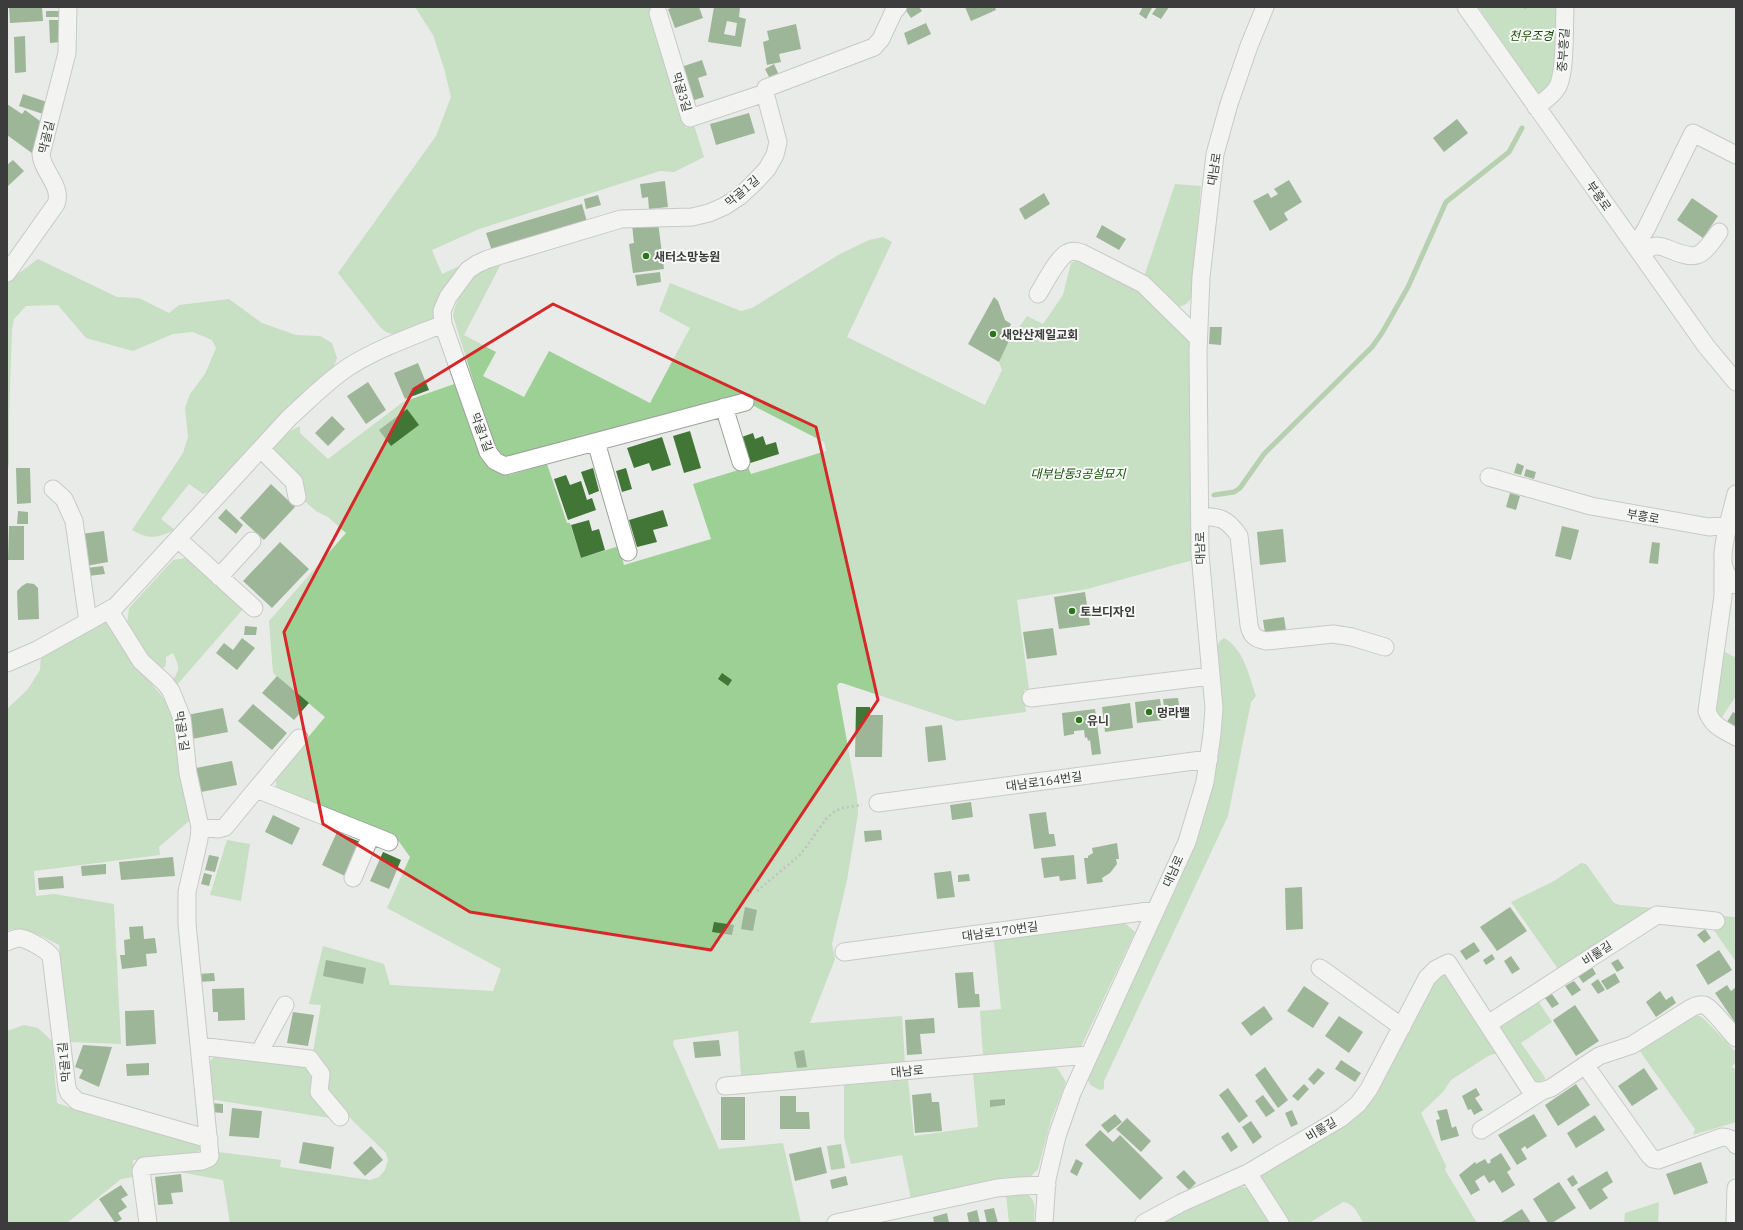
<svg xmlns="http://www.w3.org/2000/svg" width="1743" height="1230" viewBox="0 0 1743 1230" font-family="'IBM Plex Serif','Noto Sans KR',serif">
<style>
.green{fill:#9dd094}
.water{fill:#78af6d}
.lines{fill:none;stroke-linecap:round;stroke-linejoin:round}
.stream{stroke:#78af6d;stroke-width:5}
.building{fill:#417637;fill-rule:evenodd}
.minor-casing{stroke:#9ea19e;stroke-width:19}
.path{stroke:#8e908e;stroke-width:2.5;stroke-dasharray:2 3;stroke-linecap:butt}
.minor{stroke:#fff;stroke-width:17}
.marked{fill:none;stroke:#d62828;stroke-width:3;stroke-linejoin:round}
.poi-dot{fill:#2a7419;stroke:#f6f9f5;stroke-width:1.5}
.labels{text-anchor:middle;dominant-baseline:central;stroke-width:4;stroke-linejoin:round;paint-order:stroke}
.park-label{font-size:12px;font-style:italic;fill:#164d08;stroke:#f6f9f5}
.street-label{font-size:12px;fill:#3b3c3b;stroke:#f6f9f5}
.poi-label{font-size:12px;font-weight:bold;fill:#3b3c3b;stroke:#f6f9f5;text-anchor:start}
</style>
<rect width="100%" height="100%" fill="#e9ebe8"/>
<!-- green -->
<path class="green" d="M415,7h245l-9,3 35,118 8,-3 10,32 -30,15 -14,-1 -181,58 -47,21 10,24 35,-16 -46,65 -39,11 -6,-2 -6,-5 -42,-54 98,-137 15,-39 -7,-29 -11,-33z
M1478,7h82l-5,73 -12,14 -4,-1 -4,-4z
M1175,184l26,2 -10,112c-3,5 -7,9 -13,8 -7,-2 -27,-20 -35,-26z
M883,237l9,5 -45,95 138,68 17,-35 -3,-8 9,-19 19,-27 16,8 20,-29 8,-32 7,-3 6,1 55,30 52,47 2,222 -106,29 -70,11 12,89 -5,1 2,22 -69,9 -115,-38h-3l-2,3 20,111 1,17 -11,66 -15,64 3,15 -25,64 92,-7 3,48 -164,12 -3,-45 -64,9 -1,4 46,105 64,-6 18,80h-571l-7,-43 -61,-11 56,-17 63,8 -1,7 90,13 9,-3 6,-7 3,-10 -2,-7 -32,-31 -28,-32 -13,-38 8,-47 -12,-1 14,-58 61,18 6,21 103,6 8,-22 -114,-61 23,-51 -15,-21 -115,-45 -4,-5v-10l49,-59 -52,-44 -4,-52 77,-88 -18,-16 -12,-6 -15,-13 -31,-46 18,-20 12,-6v7l28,26 75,-57 54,-19 14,41 19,45 19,6 38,-11 20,59h3l11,35 38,-12 5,19 87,-26 -18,-55 55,-17 3,7 75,-23 -2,-9 -72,-37 -241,55 -12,-6 -5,-7 -41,-131c1,-11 13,-35 21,-43 5,-5 22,-10 29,-13l-39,75 32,17 -13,24 41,21 25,-46 101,52 40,-75 -31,-17 11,-28 71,28 11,-3 88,-54 29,-14z
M38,259l79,38 22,1 30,15 10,-8 50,-6 33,24 34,12 24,1 12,7 5,15 -4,11 -122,122 -8,3 -14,-10 -28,35 14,11c-19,8 -25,10 -43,0l51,-77 5,-16 -3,-29 5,-14 15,-20 11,-26 -4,-8 -19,-8 -20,2 -40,17 -47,-13 -28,-33 -32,1 -12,13 -2,10 -3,87v53l-2,-12v-175z
M186,558l57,51 -67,77 -4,-5c9,-12 7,-15 1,-28l-7,4v6l-1,4 -3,1 -18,-11 -17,-33 2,-16 44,-48z
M101,621l5,1 4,3 17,27 18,24 21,25 8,14 15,91v15l-30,26 1,8 -126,16 2,25 18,-2 60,10 7,140 -52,-2 -10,-97c-15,-7 -35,-21 -52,-14v-222l21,-20 12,-19 1,-17z
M1224,638c20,11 25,38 32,58l-5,6 -23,114 -124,265v8l-4,1 -10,-5 -2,-5c19,-42 38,-85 58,-127 30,-64 64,-130 73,-202 5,-35 1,-70 -2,-105l3,-5z
M1720,649l16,9v38l-16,24 -7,-13z
M227,840l23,4 -9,57 -31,-6z
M1581,863l5,1 28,39 6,2 33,3 -95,61 -47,-67 43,-21z
M1720,916l16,1v45l-23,-33z
M1119,923l7,1 9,8 -56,119 -96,4 -3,-44 21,-2 -7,-68z
M1441,975l6,2 51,78 -4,-1 -6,2 -37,24 -8,12 -22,21 25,53 -1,4 32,53h-114c-5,-9 -9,-20 -20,-21l-34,21h-24l-24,-38 -1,-9 83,-53 86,-139z
M1538,1001l14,21 -31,21 25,36 -8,3 -4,-2 -36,-52 3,-5z
M1695,1016h5l5,4 31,32v11l-4,3 4,5v51l-43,13 2,-6 -56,-79z
M24,1025l14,3 14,13 5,62 40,14 106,28 -2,5 -9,5 -59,5v17l-12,2 -54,44h-60v-192z
M219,1055l88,11 6,7 2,28 15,17 -121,-19c-1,-14 -8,-39 10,-44z
M1052,1066l6,3 8,13 -15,38 -13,49 -8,8 -119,22 -9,-44 -51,9 -7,-26v-53l64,-5 6,56 64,-9 -5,-54z
M1238,1186c18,0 26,23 35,37h-120z
M1022,1192c16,5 12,17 12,31h-25l-3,-28z
M1659,1202l-1,21h-34l1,-10z"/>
<!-- water -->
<path class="water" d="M841,1144l4,24 -14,2 -4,-24z"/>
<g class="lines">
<!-- stream -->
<path class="stream" d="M1214,495l20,-3 6,-4 24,-34 108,-107 10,-14 26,-46 38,-85 63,-50 13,-24"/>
</g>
<!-- building -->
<path class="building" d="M9,7h33l1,14 -33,2z
M674,7h25l4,11 -28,10 -7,-19z
M714,7l26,1 -1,9 7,2 -5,28 -33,-5zM727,21l10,2 -2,13 -11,-2z
M909,7h10l3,4 -11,7 -6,-9z
M965,7h30l1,3 -25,11z
M1143,7l9,1 -6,11 -7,-5z
M1157,7h12l-8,12 -9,-5z
M46,11h13l1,6h-14z
M49,20h13v22l-12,1z
M926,23l5,11 -23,11 -4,-12z
M796,24l5,25 -22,5 2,8 -14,3 -4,-23 6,-2 -2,-9z
M25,36l1,36 -11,1 -1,-36z
M702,60l5,15 -9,3 6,19 -13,4 -10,-34z
M774,64l5,11 -9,4 -5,-10z
M23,94l24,8 -4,12 -24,-8z
M7,104l15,10 3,-4 19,14 -8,32 -29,-21z
M749,113l6,20 -39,12 -6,-21z
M1457,119l11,14 -24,19 -11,-14z
M13,160l11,11 -17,16v-22z
M1289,180l13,22 -18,11 4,7 -18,11 -17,-30 15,-8 3,5 7,-4 -4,-5z
M665,181l3,26 -19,2 -1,-12 -6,1 -2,-14z
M1044,193l6,11 -25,16 -6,-11z
M598,195l3,10 -15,4 -2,-10z
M1692,198l26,18 -15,22 -26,-18z
M582,204l5,18 -95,29 -6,-18z
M658,222l6,47 -31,4 -4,-29 5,-1 -2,-18z
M1102,225l24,14 -7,11 -23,-13z
M660,272l1,10 -24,4 -2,-11z
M994,297l4,4 7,19 6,4 -4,8 1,11 -9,19 -31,-18z
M1210,327h12l-1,18 -12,-1z
M418,363l11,27 -24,9 -11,-26z
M368,382l18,28 -20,14 -19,-28z
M407,409l12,16 -28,21 -12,-16z
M332,416l13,13 -17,17 -13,-13z
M690,431l11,37 -17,5 -11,-37z
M753,433l2,6 8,-3 3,9 10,-3 3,12 -32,10 -8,-26z
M662,437l9,28 -19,6 -3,-8 -15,5 -7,-20z
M1517,463l7,3 -3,9 -7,-2z
M16,468h14l1,35 -14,1z
M593,468l6,23 -10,4 -8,-23z
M626,468l6,21 -10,3 -6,-21z
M1526,469l10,3 -2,7 -10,-3z
M566,475l4,10 11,-4 6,19 5,-2 4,12 -28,10 -14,-41z
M271,484l24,23 -31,33 -24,-22z
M1510,493l10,3 -4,14 -10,-3z
M226,509l17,16 -7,9 -18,-16z
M663,510l5,16 -15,4 4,12 -20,5 -8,-27z
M18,511l10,1v12h-11z
M589,520l3,11 7,-2 6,21 -24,8 -10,-33z
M9,526h15v34h-16z
M1562,526l17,4 -8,30 -16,-4z
M1283,529l3,33 -26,3 -3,-33z
M104,531l4,31 -22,4 -5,-32z
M280,542l29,27 -37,39 -29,-27z
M1652,542l8,1 -2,21 -9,-1z
M103,566l2,8 -17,2 -1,-8z
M27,583l7,1 4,4 1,31 -21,1 -1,-29 5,-5z
M1085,592l5,33 -31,4 -5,-32z
M1284,617l2,13 -21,3 -2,-13z
M245,626l12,1 -1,8h-12z
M1053,628l4,27 -30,4 -4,-27z
M242,638l13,10 -18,22 -21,-17 8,-10 9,7z
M722,673l10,7 -4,6 -10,-7z
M277,676l32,27 -15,17 -32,-27z
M1178,698l1,7 -15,2 -1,-8z
M1160,699l3,21 -26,3 -2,-21z
M1130,703l3,25 -28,4 -3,-25z
M253,704l34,29 -15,17 -34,-29z
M856,707h14v8h13l-1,42h-27z
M223,708l5,24 -36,7 -5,-24z
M1095,709l6,45 -9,1 -2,-15 -2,1 -1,-4 -2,1 -1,-8 -10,1v3l-10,2 -2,-23z
M1733,712l3,2v14l-9,-6z
M942,725l4,35 -18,2 -3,-35z
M232,761l5,24 -36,7 -5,-24z
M971,802l2,15 -21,3 -2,-15z
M1046,812l3,22h5l2,12 -22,3 -5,-35z
M273,815l27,13 -8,17 -27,-13z
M881,830l1,10 -17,2 -1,-11z
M337,832l23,10 -15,34 -23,-11z
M1117,843l2,16h-3l1,5 -7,9 -8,5 1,4 -16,2 -3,-26h4v-2l5,-3 -1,-5z
M383,852l18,8 -12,29 -19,-8z
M209,855l10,2 -4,15 -10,-2z
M1074,855l2,24 -16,2 -1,-5 -15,2 -3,-20z
M173,857l2,19 -54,4 -2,-18z
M106,864v10l-24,2 -1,-10z
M951,871l4,26 -18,2 -3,-26z
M204,873l8,2 -3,11 -8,-2z
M969,874l1,7 -12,1v-7z
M63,876l1,12 -25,2 -1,-12z
M1302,887l1,42 -17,1 -1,-42z
M745,907l12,3 -4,21 -12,-2z
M1510,907l17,24 -30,20 -17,-24z
M714,922l20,3 -2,10 -20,-3z
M143,926l1,13 11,-1 2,15 -11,1 1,12 -25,3 -2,-14h5l-1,-15 6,-1 -1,-12z
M1705,929l6,9 -7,5 -7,-8z
M1474,942l6,9 -14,9 -6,-9z
M1719,950l13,20 -24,15 -12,-20z
M1492,954l3,5 -9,6 -3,-5z
M1511,956l9,13 -8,5 -8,-13z
M1618,959l6,9 -7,4 -6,-9z
M326,960l40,8 -3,16 -40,-8z
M1591,965l5,9 -13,9 -6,-9z
M973,972l2,22h4l1,13 -22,1 -3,-35z
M214,973l1,8 -17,1 -1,-8z
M1615,973l5,9 -13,8 -6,-9z
M1598,979l7,11 -7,4 -7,-10z
M1574,981l7,9 -9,6 -7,-10z
M1727,985l4,6 5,-4v37l-21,-31z
M1304,986l25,17 -16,25 -26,-17z
M244,988l1,32 -27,1v-9h-5l-1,-23z
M1660,991l6,9 6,-4 4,7 -20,14 -10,-15z
M1552,994l7,10 -7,4 -7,-10z
M1575,1005l24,36 -23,15 -23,-36z
M1264,1006l9,13 -22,17 -10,-13z
M154,1010l2,34 -30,2 -1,-35z
M293,1012l21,3 -6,31 -21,-3z
M1339,1016l24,16 -14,21 -24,-17z
M934,1018l1,15 -15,1 2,20 -15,1 -2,-35z
M719,1040l2,16 -26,2 -2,-16z
M83,1045l29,2 -13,40 -20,-9 4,-8 -8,-3z
M804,1050l3,17 -10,1 -3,-16z
M1341,1060l20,13 -6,9 -20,-13z
M149,1063v12l-22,1 -1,-12z
M1265,1067l23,33 -10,8 -23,-33z
M1318,1068l7,5 -11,12 -6,-6z
M1644,1068l14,21 -26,17 -14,-20z
M1304,1084l5,5 -11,12 -6,-5z
M1576,1084l14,21 -32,21 -13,-21z
M1228,1088l20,28 -9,7 -20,-28z
M1476,1088l4,7 -5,3 8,12 -9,5 -3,-6 -3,1 -6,-14z
M931,1093l1,9h7l3,29 -27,2 -3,-38z
M1263,1095l12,16 -9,6 -11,-16z
M780,1096h16v16h13l1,17h-30z
M721,1097h24v43h-24z
M1005,1099v6l-15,2v-7z
M210,1103l13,1v9l-13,-1z
M232,1108l30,3 -3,27 -30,-2z
M1447,1109l5,19 4,-2 3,10 -18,5 -5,-21 4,-1 -3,-8z
M1292,1110l6,14 -7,3 -6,-14z
M1115,1114l7,8 -14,11 -7,-8z
M1534,1114l13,22 -20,13 -2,-3 -4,3 6,10 -10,6 -19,-30z
M1595,1115l10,15 -29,18 -9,-15z
M1127,1118l24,23 -10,11 -25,-23z
M1251,1121l11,16 -9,7 -11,-17z
M1100,1130l13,12 7,-7 43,43 -23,22 -55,-55z
M1228,1132l10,15 -7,5 -10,-15z
M303,1142l31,5 -3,22 -32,-6z
M371,1146l12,14 -18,16 -12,-13z
M821,1147l6,26 -32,8 -6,-27z
M1501,1153l10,16 -4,3 8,13 -13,8 -8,-13 -5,3 -5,-8 -9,6 5,9 -9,5 -12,-20 16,-13 1,2 9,-5 3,5 3,-2 -1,-2z
M1076,1159l7,4 -6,13 -7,-4z
M1701,1162l7,21 -34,12 -8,-21z
M1184,1170l12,13 -7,7 -13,-13z
M1607,1171l6,11 -11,7 6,9 -18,12 -13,-21z
M181,1174l2,18 -12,1 2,11 -15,1 -3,-28z
M1573,1175l5,8 -6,4 -5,-8z
M846,1176l2,9 -16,4 -2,-9z
M1559,1182l17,26 -24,15h-4l-15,-24z
M121,1185l7,10 -7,4 6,8 -9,6 4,6 -7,4 -16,-24z
M994,1208l4,15h-11l-3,-13z
M1522,1209l9,14h-31z
M977,1210l3,13h-11l-2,-10z
M947,1213l2,10h-15l-1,-6z"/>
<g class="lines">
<defs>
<path id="minor" d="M1466,7l240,339 30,36
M658,13l32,105 75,-25
M1536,107c8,-6 16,-11 21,-19 9,-14 7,-62 8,-81
M1635,246l11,-17 47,-96 43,22
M1642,255c2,-2 6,-6 9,-8 5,-2 10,-1 15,1 31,13 34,11 53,-16
M7,273l49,-69c7,-18 -14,-32 -15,-50l26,-101 1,-46
M1038,294c7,-11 18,-34 29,-41 5,-3 10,-2 15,0l61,31 55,54
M745,402l-240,64 -10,-5 -7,-9 -45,-128 -1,-13 6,-14 20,-27 9,-6 11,-5 133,-40 71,-2 17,-4 16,-7 15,-10 14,-13 13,-14 8,-14 3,-13 -13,-49 1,-5 108,-41 7,-8 13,-28 4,-4
M724,407l17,55
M596,442l32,110
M261,449l33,33 3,15
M1489,477l102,29 118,21 20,-2
M53,489l11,10 10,22 14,101
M1736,494c-4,17 -17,58 -12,73 2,7 6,13 12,18
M1200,516c20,1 27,2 39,20l10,89c2,11 7,14 17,16l67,-7 19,3 33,10
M178,539l76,69
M1723,566v30l-16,115c5,15 17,19 29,26
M219,577l33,-36
M109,610l32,51 24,22 6,8 11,27 6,55 12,54 -1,12 -12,53v32l23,232 -1,2 -7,3 -58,5 -3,5 7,52
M7,663l30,-13 79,-44 173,-188c20,-18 39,-38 61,-52 29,-18 61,-29 93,-42
M1031,698l180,-22
M253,793l46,-55
M878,803l331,-44
M200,827l18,2 7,-2 28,-34 6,-3 130,52
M353,878l18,-43
M7,942c4,-2 8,-4 13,-4 8,1 27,12 31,18l16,132 2,5 8,8 132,38
M844,952l312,-42
M1320,968l82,59
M1488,1024l169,-109 59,6
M199,1046l111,13 11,15 -2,18 21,25
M259,1053l26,-48
M1585,1065l64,90 4,4 5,1 64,-23c7,0 11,2 14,8
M725,1086l364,-31
M1481,1130l61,-39
M1248,1173l32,50
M836,1223l161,-35 22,-2 28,-1
M1044,1223l3,-44 10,-43 15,-43 115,-251 18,-60 7,-48 2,-26 -14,-154 -2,-203 3,-74 14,-123 14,-50 20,-58 16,-39
M1144,1223l37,-20 67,-30 93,-55 17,-14 11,-15 58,-111 9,-9 12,-6 81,125 6,3h7l9,-3 48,-32 33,-11 59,-37c4,-2 9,-4 13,-3 8,3 25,26 32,33
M1735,1223l1,-35"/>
</defs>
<!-- minor casing -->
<use href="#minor" class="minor-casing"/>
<!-- path -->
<path class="path" d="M1525,7l1,2
M757,891l44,-37 25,-35 9,-8 8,-3 19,-3"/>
<!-- minor -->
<use href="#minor" class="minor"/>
</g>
<!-- marked area -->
<path d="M0 0H1743V1230H0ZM553,304l263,123 62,273 -167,250 -241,-38 -147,-88 -39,-192 130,-243z" fill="#e9ebe8" fill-opacity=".55" fill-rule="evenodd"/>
<path class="marked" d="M553,304l263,123 62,273 -167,250 -241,-38 -147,-88 -39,-192 130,-243z"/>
<!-- markers -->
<g class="poi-dot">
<circle cx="646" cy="256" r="4"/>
<circle cx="993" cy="334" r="4"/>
<circle cx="1072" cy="611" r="4"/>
<circle cx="1149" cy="712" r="4"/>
<circle cx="1079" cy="720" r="4"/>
</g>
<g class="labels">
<!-- park labels -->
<g class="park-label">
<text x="1531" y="35">천우조경</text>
<text x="1078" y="473">대부남동3공설묘지</text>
</g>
<!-- street labels -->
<g class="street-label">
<text transform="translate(1563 50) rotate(-86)">중부흥길</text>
<text transform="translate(682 92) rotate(73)">막골3길</text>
<text transform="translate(46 137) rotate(-77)">막골길</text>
<text transform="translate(1214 169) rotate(-81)">대남로</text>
<text transform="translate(742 191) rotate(-40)">막골1길</text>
<text transform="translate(1599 196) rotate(55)">부흥로</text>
<text transform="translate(482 432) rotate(69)">막골1길</text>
<text transform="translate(1643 516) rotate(10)">부흥로</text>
<text transform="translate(1200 548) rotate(-91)">대남로</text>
<text transform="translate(182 731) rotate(81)">막골1길</text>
<text transform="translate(1044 781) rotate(-8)">대남로164번길</text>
<text transform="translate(1173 871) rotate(-66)">대남로</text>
<text transform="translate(1000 931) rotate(-8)">대남로170번길</text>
<text transform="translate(1597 953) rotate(-33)">비룰길</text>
<text transform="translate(64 1062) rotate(-96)">막골1길</text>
<text transform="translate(907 1071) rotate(-5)">대남로</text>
<text transform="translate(1321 1129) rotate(-31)">비룰길</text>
</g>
<!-- poi labels -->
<g class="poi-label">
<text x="654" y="256">새터소망농원</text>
<text x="1001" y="334">새안산제일교회</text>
<text x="1080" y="611">토브디자인</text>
<text x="1157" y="712">멍라밸</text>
<text x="1087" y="720">유니</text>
</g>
</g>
<!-- border -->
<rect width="1743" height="1230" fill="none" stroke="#3b3c3b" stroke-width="16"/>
</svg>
